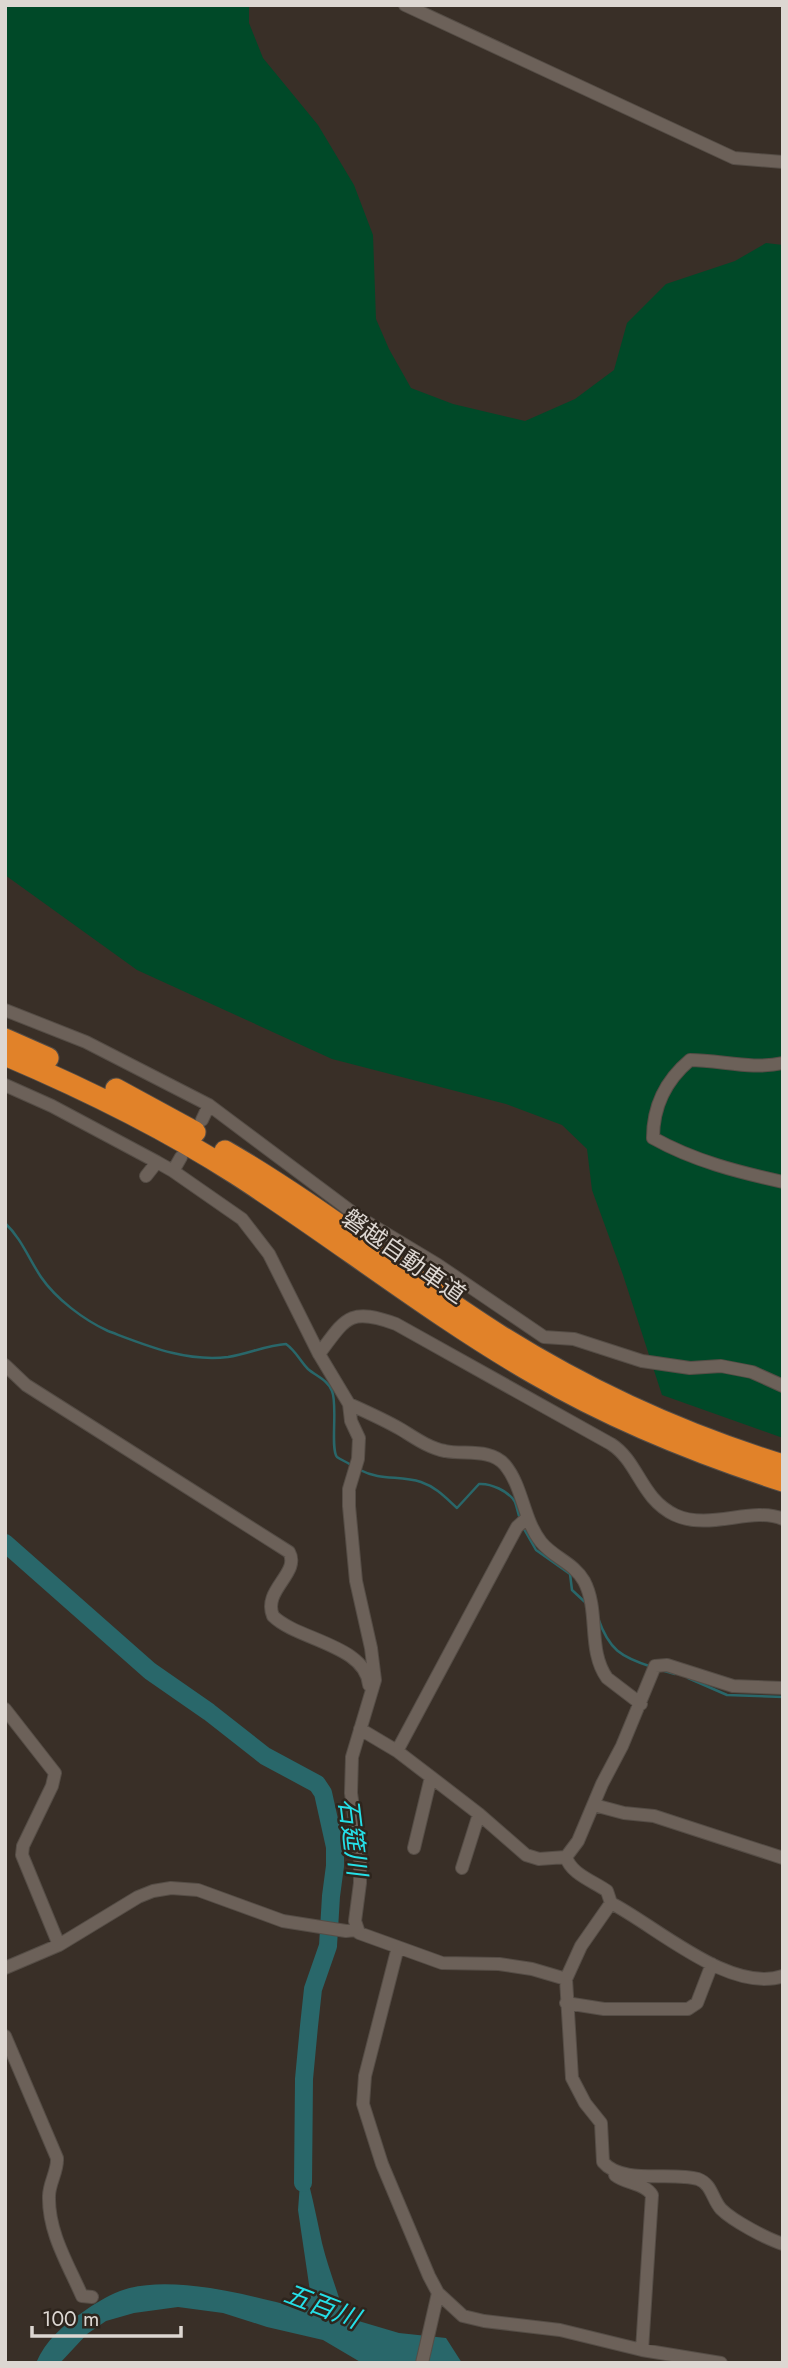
<svg xmlns="http://www.w3.org/2000/svg" width="788" height="2368" viewBox="0 0 788 2368" font-family="Jost,'Noto Sans JP',sans-serif">
<style>
.green{fill:#004928}
.water{fill:#29676a}
.lines{fill:none;stroke-linecap:round;stroke-linejoin:round}
.stream{stroke:#29676a;stroke-width:2.5}
.river{stroke:#29676a;stroke-width:18}
.street-casing{stroke:#554d46;stroke-width:14}
.highway-casing{stroke:#554d46;stroke-width:23}
.street{stroke:#6c6159;stroke-width:12}
.highway{stroke:#e18229;stroke-width:21}
.labels{text-anchor:middle;dominant-baseline:central;stroke-width:5;stroke-linejoin:round;paint-order:stroke}
.street-label{font-size:24px;fill:#ddd7d2;stroke:#2e251d}
.water-label{font-size:26px;font-style:italic;fill:#25dfe7;stroke:#2e251d}
</style>
<rect width="100%" height="100%" fill="#392f27"/>
<!-- green -->
<path class="green" d="M5,5h244v18l14,35 55,67 36,60 19,50 3,84 13,30 22,39 42,16 72,17 50,-22 39,-29 13,-47 39,-39 69,-23 31,-18 17,2v1193l-121,-43 -39,-120 -31,-85 -5,-41 -25,-24 -56,-21 -174,-45 -195,-89 -132,-95z"/>
<!-- water -->
<path class="water" d="M302,2157c8,29 14,57 20,86 6,25 16,49 23,74l54,16 47,5 16,25h-100l-39,-23 -56,-13 -44,-14 -45,-6 -44,6 -28,8 -19,13 -27,29h-24c10,-23 26,-37 47,-51 11,-8 24,-16 37,-21 48,-18 128,4 176,16l15,-9 -13,-88z"/>
<g class="lines">
<!-- stream -->
<path class="stream" d="M5,1223c16,15 24,36 36,54 15,22 43,43 67,54 40,15 77,31 120,26 20,-3 39,-12 58,-13 10,7 14,17 22,25 8,7 20,11 24,22 6,14 -2,58 5,66 4,3 10,5 14,8
M360,1470c21,11 40,5 61,12 15,5 25,16 36,26l22,-24c11,-1 30,7 36,18 2,5 3,12 5,17
M524,1529l12,21 34,24 2,16 14,13
M598,1618c11,32 23,39 54,49
M661,1670l14,4
M688,1678l39,17 56,2"/>
<!-- river -->
<path class="river" d="M5,1543l145,128 59,41 56,44 52,28 6,9 12,54v19l-4,30 -3,50 -15,43 -4,37 -5,53 -1,104"/>
<defs>
<path id="street" d="M405,5l329,153 49,4
M5,1010l81,32 123,63 151,113 78,47 106,72 30,2 68,22 48,7 31,-2 31,6 31,14
M783,1063c-30,7 -63,-3 -93,-3 -25,21 -37,46 -37,78 41,23 85,34 130,44
M5,1085l47,21 105,56 -11,14
M202,1120l7,-15
M157,1162l16,9 69,48 27,35 50,100 30,50 2,17 8,17 -1,21 -9,30v17l7,75 15,67 4,32 -23,77 -1,36 9,66v24l-5,38 4,12 83,30 57,1 33,5 34,10 15,-33 30,-43 -4,-12c-14,-10 -36,-17 -41,-34l-27,2 -13,-4 -47,-41 -48,-37 -34,-26 -37,-22
M173,1171l8,-14
M319,1354c27,-36 30,-47 77,-30l215,120c28,18 29,54 64,71 35,16 77,-9 108,4
M5,1365l21,20 263,167c12,21 -27,38 -16,64 24,24 93,29 96,69
M349,1404c18,8 36,16 53,26 13,8 27,18 43,21 19,4 46,-3 60,14 18,22 18,54 36,77 13,16 33,21 43,39 16,30 3,69 23,97l34,26
M5,1709l50,64 -3,13 -29,60 -1,9 37,90
M397,1751l120,-224 10,-9
M594,1805l30,8 30,3 129,42
M414,1848l17,-71
M566,1857l12,-16 24,-57 20,-38 33,-80 12,-1 66,21 50,2
M462,1868l17,-54
M611,1903c45,23 119,91 172,73
M398,1947l-33,129 -2,28 19,60 47,112 9,17 25,23 21,5 76,9 82,20 79,13
M5,1968l54,-23 79,-48 15,-6 18,-3 27,2 85,31 63,10 10,-1
M566,1979l6,99 13,25 16,20 2,39c19,23 69,9 95,17 14,5 14,20 23,30 12,12 46,30 62,35
M566,2003l38,6h84l9,-6 15,-39
M5,2036l52,122c1,13 -8,25 -8,38 -1,36 19,68 33,100l10,1
M615,2175c11,9 30,8 37,20l-10,155
M422,2363l16,-70"/>
<path id="highway" d="M5,1039l43,19
M5,1055c80,34 158,72 231,119 101,65 195,140 299,200 79,46 161,79 248,107
M116,1089l79,43
M225,1151c95,55 181,125 274,184 89,56 183,99 284,130"/>
</defs>
<!-- street casing -->
<use href="#street" class="street-casing"/>
<!-- highway casing -->
<use href="#highway" class="highway-casing"/>
<!-- street -->
<use href="#street" class="street"/>
<!-- highway -->
<use href="#highway" class="highway"/>
</g>
<g class="labels">
<!-- street labels -->
<g class="street-label">
<text transform="translate(404 1256) rotate(35)">磐越自動車道</text>
</g>
<!-- water labels -->
<g class="water-label">
<text transform="translate(353 1837) rotate(83)">石筵川</text>
<text transform="translate(322 2306) rotate(21)">五百川</text>
</g>
</g>
<!-- border -->
<rect width="788" height="2368" fill="none" stroke="#ddd7d2" stroke-width="14"/>
<!-- scale -->
<path d="M32 2326v10h149v-10" fill="none" stroke="#ddd7d2" stroke-width="3.5"/>
<text x="42" y="2326" font-size="21" fill="#ddd7d2" stroke="#2e251d" stroke-width="5" paint-order="stroke">100 m</text>
</svg>
